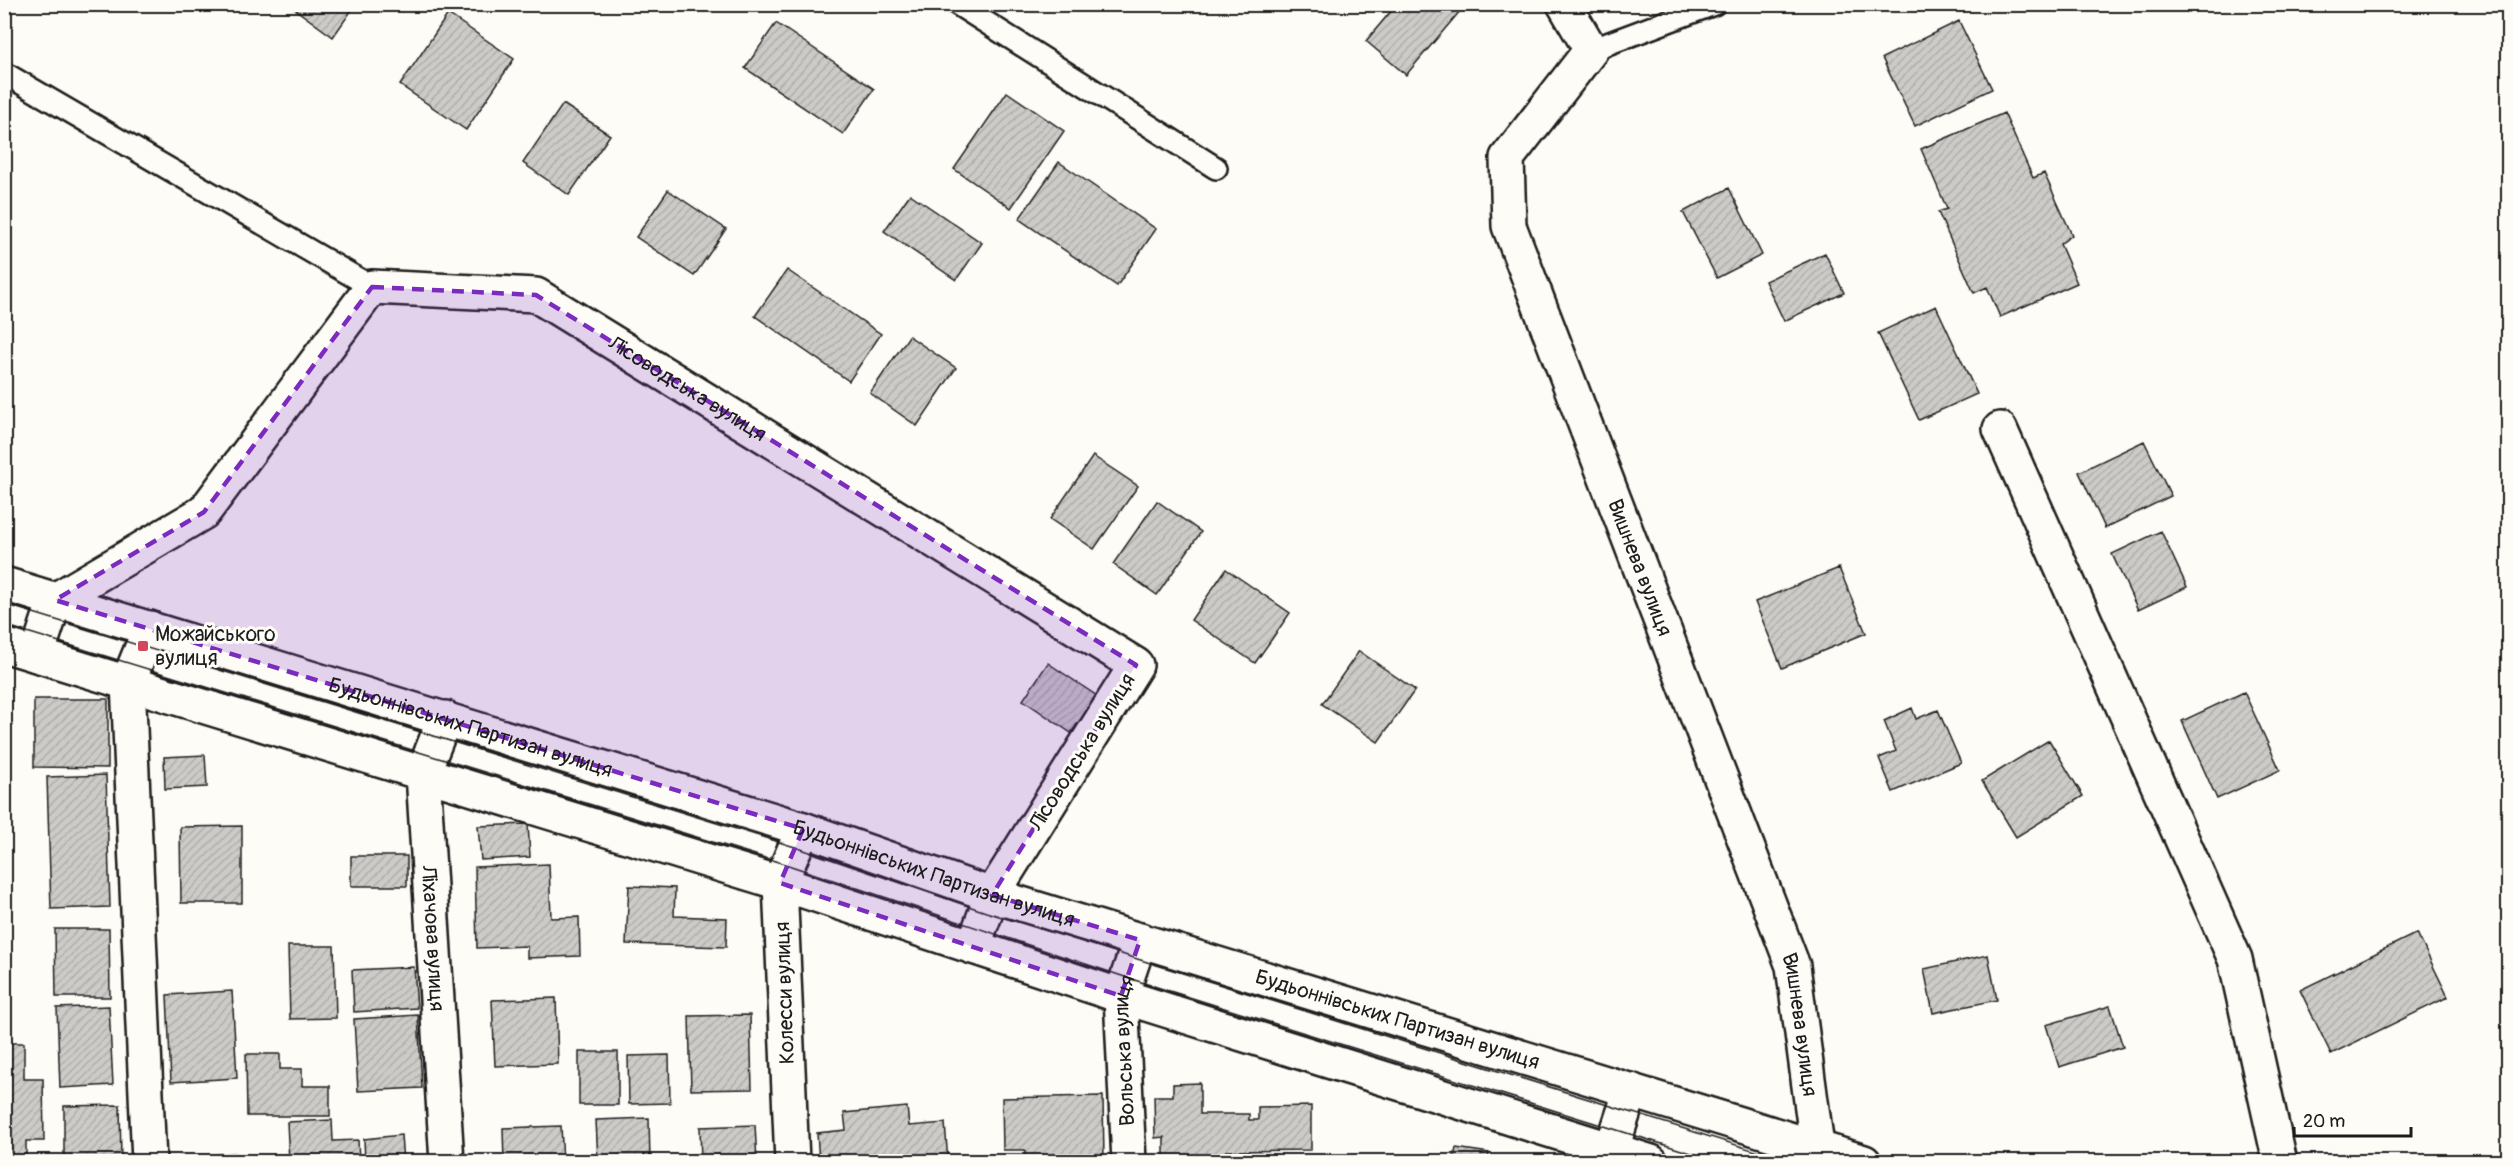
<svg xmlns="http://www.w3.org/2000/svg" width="2513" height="1166" viewBox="0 0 2513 1166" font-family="Pangolin,sans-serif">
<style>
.building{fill:url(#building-hatch);stroke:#1c1c1c;stroke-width:1.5}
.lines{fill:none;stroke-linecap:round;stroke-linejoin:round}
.lane-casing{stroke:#1c1c1c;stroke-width:26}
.street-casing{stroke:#1c1c1c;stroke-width:38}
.secondary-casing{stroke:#1c1c1c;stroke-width:38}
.lane{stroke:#fdfcf7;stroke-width:21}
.street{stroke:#fdfcf7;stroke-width:33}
.secondary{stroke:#fdfcf7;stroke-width:33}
.tram{stroke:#1c1c1c;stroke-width:1.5}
.marked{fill:#7b2cbf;fill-opacity:0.2;stroke:#7b2cbf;stroke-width:4.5;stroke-dasharray:12 8;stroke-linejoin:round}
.poi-dot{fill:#d1495b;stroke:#fdfcf7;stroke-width:2}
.labels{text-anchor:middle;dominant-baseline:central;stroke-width:6;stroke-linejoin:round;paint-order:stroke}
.street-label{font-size:21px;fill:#1c1c1c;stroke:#fdfcf7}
.poi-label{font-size:21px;fill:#1c1c1c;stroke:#fdfcf7;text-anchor:start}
</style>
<defs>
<pattern id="building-hatch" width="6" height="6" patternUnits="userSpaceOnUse" patternTransform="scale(1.5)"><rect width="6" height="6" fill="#cccbc8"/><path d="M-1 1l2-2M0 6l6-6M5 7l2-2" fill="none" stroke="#afaeab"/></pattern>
</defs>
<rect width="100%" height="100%" fill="#fdfcf7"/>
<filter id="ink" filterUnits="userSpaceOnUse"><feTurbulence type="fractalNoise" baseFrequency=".0167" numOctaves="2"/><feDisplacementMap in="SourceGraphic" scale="12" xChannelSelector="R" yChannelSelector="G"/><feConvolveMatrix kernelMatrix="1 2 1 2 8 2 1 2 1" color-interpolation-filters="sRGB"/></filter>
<g filter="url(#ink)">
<!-- building -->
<path class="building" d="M288,4h68l-23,33z
M1397,4h69l-60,71 -40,-34z
M448,14l66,45 -48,71 -66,-45z
M1959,21l33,68 -77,37 -33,-68z
M776,23l98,66 -31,45 -98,-66z
M1007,92l57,39 -53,77 -57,-39z
M563,104l47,31 -41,60 -46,-32z
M2004,113l29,65 11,-5 28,62 -12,9 17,39 -77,34 -13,-30 -13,6 -36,-81 9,-3 -26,-60z
M1059,162l97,67 -39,57 -98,-67z
M1729,188l33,67 -45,23 -34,-66z
M668,190l58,39 -32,47 -58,-39z
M910,194l72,49 -26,37 -72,-49z
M1825,253l19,40 -60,28 -19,-40z
M787,270l94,64 -32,47 -94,-65z
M1936,306l41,88 -58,26 -41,-87z
M909,336l47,32 -39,58 -47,-33z
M2144,441l27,55 -66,32 -26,-56z
M1093,456l45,30 -44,63 -44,-30z
M1157,501l44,31 -44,63 -44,-31z
M2161,531l26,56 -49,23 -26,-56z
M1839,568l27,65 -84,35 -27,-66z
M1226,569l64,44 -35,50 -64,-43z
M1359,651l56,39 -37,52 -56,-38z
M1048,663l49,33 -26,37 -48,-33z
M2244,692l36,78 -63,29 -35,-78z
M34,699h74v69l-74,-1z
M1912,708l4,11 22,-9 23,53 -68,29 -14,-34 17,-7 -12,-30z
M2049,740l34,56 -67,41 -34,-56z
M205,755l2,32 -42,2 -1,-32z
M106,775l4,132 -59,2 -4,-132z
M528,824l2,33 -49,3 -3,-34z
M242,826v77h-61l-1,-76z
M351,856h56v30h-56z
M549,864l2,54 28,-1 1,39 -53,2v-12l-50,2 -2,-81z
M629,886l46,2 -1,28 53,2 -1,29 -100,-3z
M55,929h54l1,68h-54z
M2417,933l31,64 -117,57 -31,-64z
M288,946h46l2,72 -46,1z
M1988,955l9,45 -64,13 -9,-44z
M414,967l3,41 -63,4 -2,-42z
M232,991l5,87 -66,4 -4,-87z
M556,998l2,66 -63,2 -3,-66z
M109,1006l4,79 -53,3 -3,-80z
M2110,1006l13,41 -64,20 -13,-42z
M418,1015l4,73 -64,3 -4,-72z
M750,1015l2,74 -61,1 -2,-74z
M6,1043h18v36h19l1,62h-18v21h-22z
M579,1052h39v53h-39z
M246,1054h34v15h22v17h28v30h-83z
M669,1055l1,48 -41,1 -1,-48z
M1200,1083v31h49v6h9v-13l53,-1v44l-85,1v11h-62v-25l-9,1 -1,-42h19v-12z
M1103,1096l1,66h-79v-12h-22l-1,-52z
M120,1105l1,57h-57v-56z
M907,1107l2,19 36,-3 3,39h-129l-2,-29 29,-3 -2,-17z
M649,1118l1,44h-52l-2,-42z
M332,1120l1,21 25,-1 1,22h-70l-2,-40z
M755,1125l2,37h-56l-1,-35z
M561,1126l2,36h-59l-1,-34z
M401,1135l2,27h-38l-1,-23z
M1456,1148l33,5 -1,9h-35z
M235,1153v9h-54l-1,-5z"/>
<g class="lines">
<defs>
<path id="lane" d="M957,4l259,164
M1591,50l123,-46
M4,73l368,214"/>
<g id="street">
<path id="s1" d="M1564,4l27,46 -84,108 2,68 284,740 24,180 -6,16"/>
<path d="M2000,429l235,530 45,203"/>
<path id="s2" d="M37,655l18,-55 149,-88 168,-225 164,8 600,370 -144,230 -19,52"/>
<path id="s3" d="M445,718l-22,55 24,389"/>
<path d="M149,1162l-21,-480 22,-54"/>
<path d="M792,1162l-12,-279 23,-54"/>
<path id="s4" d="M1129,1162l-8,-166 19,-56"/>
<path d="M1611,1162l1,-14 19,-58"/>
</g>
<g id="secondary">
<path id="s5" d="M4,584l799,245 189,66 872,267"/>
<path d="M4,645l776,238 341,113 530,166"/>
</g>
</defs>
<!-- lane casing -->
<use href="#lane" class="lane-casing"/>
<!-- street casing -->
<use href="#street" class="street-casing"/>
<!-- secondary casing -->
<use href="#secondary" class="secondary-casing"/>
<!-- lane -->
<use href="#lane" class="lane"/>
<!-- street -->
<use href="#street" class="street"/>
<!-- secondary -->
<use href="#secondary" class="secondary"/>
<!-- tram -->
<path class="tram" d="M4,604l791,243 191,65 805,250
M4,625l784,240 340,113 592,184"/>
</g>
</g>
<!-- marked area -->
<path class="marked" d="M372,287l164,8 600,370 -144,230 148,45 -19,56 -341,-113 23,-54 -748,-229 149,-88z"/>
<!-- markers -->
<rect class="poi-dot" x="137" y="640" width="12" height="12" rx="3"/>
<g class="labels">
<!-- street labels -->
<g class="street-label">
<text stroke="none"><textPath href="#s2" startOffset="854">Лісоводська вулиця</textPath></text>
<text stroke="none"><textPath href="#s1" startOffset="624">Вишнева вулиця</textPath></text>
<text stroke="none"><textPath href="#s5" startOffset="488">Будьоннівських Партизан вулиця</textPath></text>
<text transform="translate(1082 752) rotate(-58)">Лісоводська вулиця</text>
<text stroke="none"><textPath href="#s5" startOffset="974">Будьоннівських Партизан вулиця</textPath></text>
<text stroke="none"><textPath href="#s3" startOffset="225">Ліхачова вулиця</textPath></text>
<text transform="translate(785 993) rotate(-92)">Колесси вулиця</text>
<text stroke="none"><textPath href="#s5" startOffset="1460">Будьоннівських Партизан вулиця</textPath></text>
<text stroke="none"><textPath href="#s1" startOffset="1110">Вишнева вулиця</textPath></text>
<text stroke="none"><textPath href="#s4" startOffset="112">Вольська вулиця</textPath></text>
</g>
<!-- poi labels -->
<g class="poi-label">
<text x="155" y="634">Можайського<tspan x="155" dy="24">вулиця</tspan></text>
</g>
</g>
<!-- margin -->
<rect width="2513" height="1166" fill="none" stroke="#fdfcf7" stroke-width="24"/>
<rect x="12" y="12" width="2489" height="1142" fill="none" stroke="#1c1c1c" stroke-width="2" filter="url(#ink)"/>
<!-- scale -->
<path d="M2294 1127v9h117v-9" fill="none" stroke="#1c1c1c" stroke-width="3"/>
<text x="2303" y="1127" font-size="18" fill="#1c1c1c" stroke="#fdfcf7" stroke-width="4.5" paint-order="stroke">20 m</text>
</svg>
